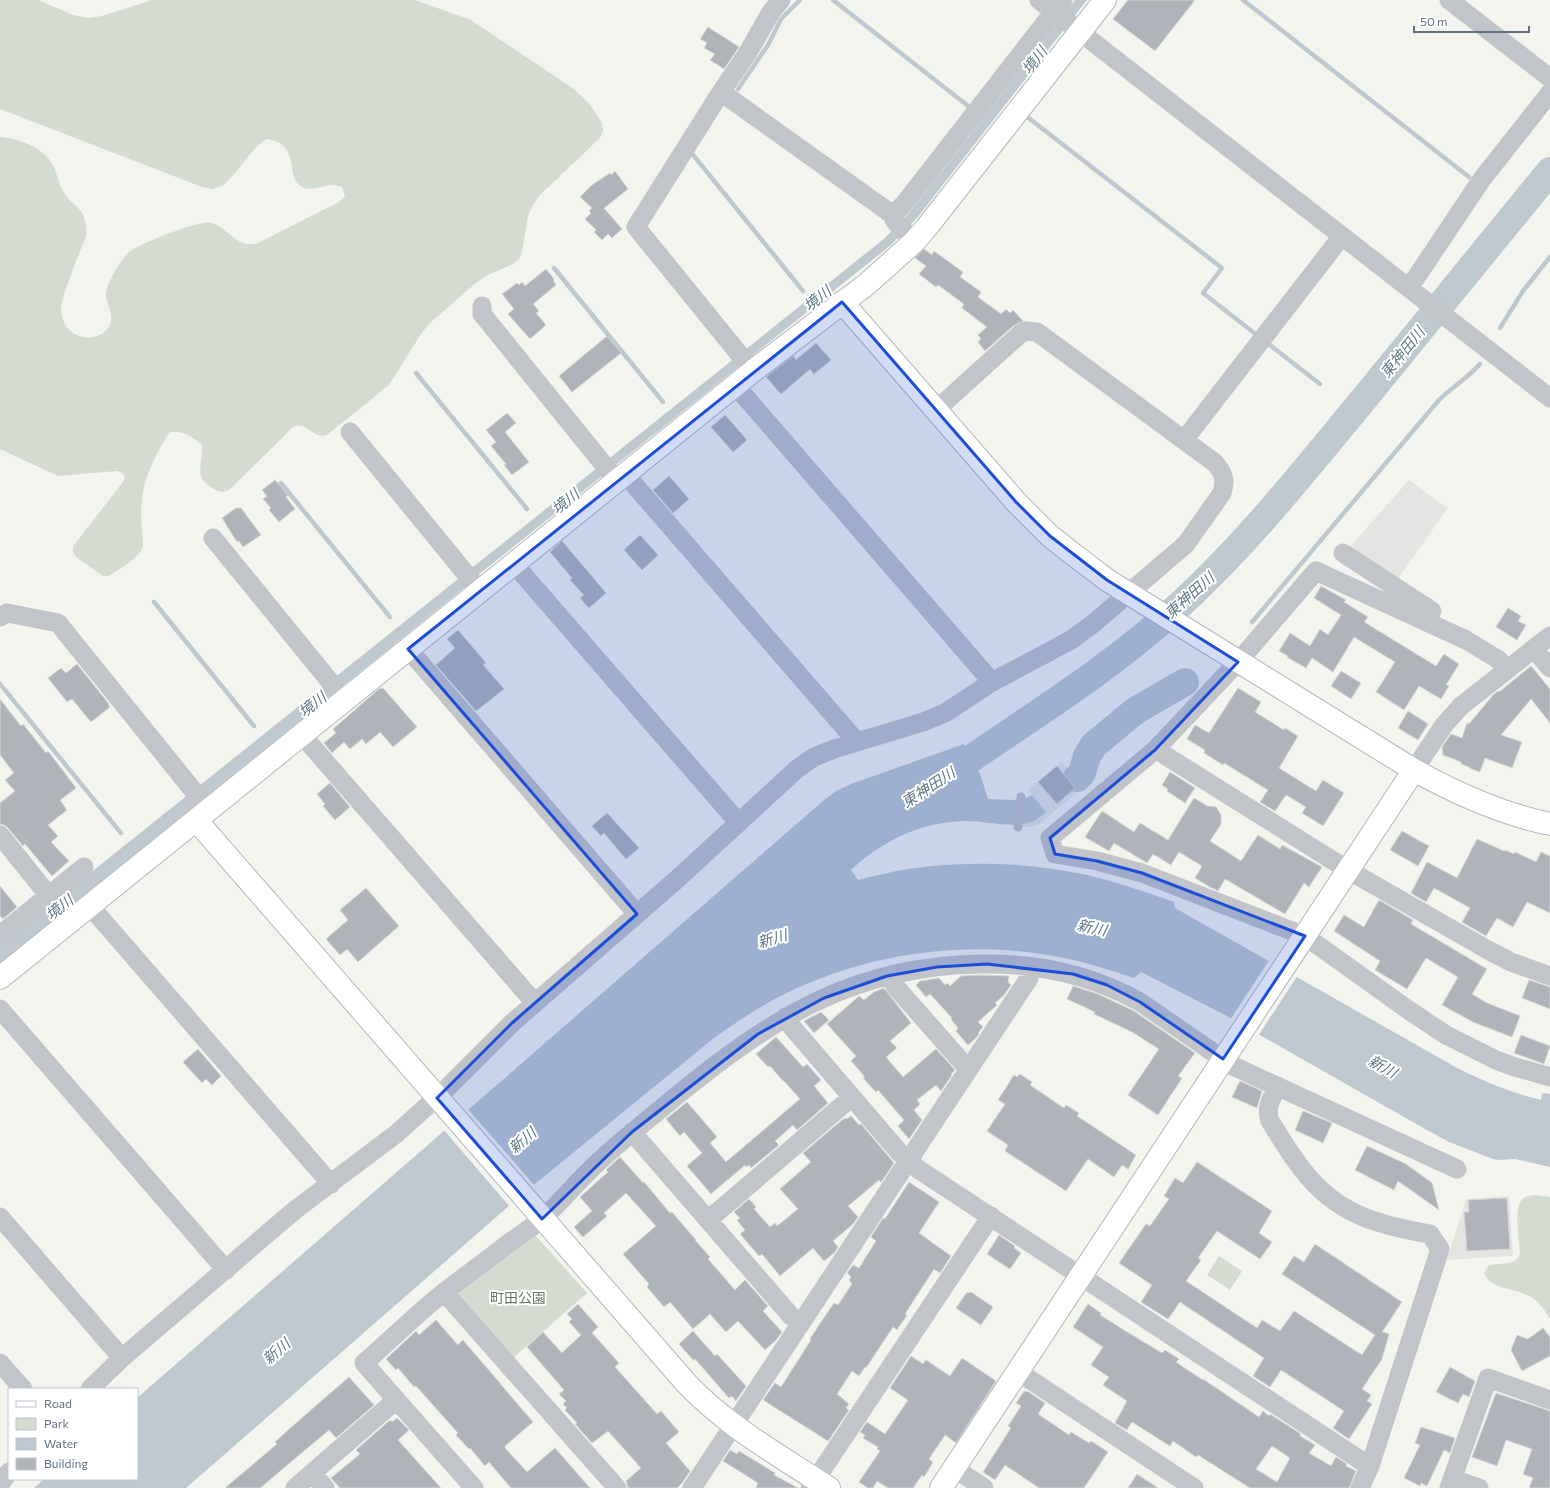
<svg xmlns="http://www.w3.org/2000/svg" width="1550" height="1488" viewBox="0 0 1550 1488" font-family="Commissioner,'Noto Sans JP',sans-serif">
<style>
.built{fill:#e4e5e3}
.green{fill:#d4dbd0}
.water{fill:#bec8ce}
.pier{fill:#f4f4ef}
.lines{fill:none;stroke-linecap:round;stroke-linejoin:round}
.stream{stroke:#bec8ce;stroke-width:4.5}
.river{stroke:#bec8ce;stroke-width:28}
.building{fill:#aeb4ba;stroke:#d5d5d2;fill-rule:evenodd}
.secondary-casing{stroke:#b3b8bd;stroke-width:24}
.lane{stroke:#c1c4c8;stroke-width:9}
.street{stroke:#c1c4c8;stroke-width:19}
.secondary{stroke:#fff;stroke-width:22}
.marked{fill:#1d4ed8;fill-opacity:0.2;stroke:#1d4ed8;stroke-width:3;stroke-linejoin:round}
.labels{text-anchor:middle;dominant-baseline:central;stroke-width:4;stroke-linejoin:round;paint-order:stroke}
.park-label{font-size:14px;fill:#647960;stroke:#fff}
.water-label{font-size:15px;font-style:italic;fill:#617a87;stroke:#fff}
</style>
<rect width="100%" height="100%" fill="#f4f4ef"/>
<!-- built -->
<path class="built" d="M1409,480l39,28 -51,72 -48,-32z
M1062,762l18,21 3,-3 4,4 -48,40 -9,3h-7v-3l7,-1 16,-11 -18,-22z
M1509,1196l4,60 -66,4 19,-61z"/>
<!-- green -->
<path class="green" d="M0,0h38l35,15 15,3 14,-2 50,-16h263l56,20 103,69 15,14 13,20 1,8 -3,7 -60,57 -7,10 -5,11 -6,36 -3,7 -6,5 -27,12 -9,6 -47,41 -9,11 -32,51 -62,50c-14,5 -19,-14 -34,-8l-64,63c-7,3 -11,2 -17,-2 -20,-12 -8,-25 -10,-43 -9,-8 -20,-15 -32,-13 -5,7 -9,14 -13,22 -18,34 -17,53 -14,91 -3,14 -20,21 -31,29l-4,2h-5l-27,-19c-3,-4 -4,-7 -2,-12l49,-63 2,-5 -3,-4 -5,-2 -59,5 -58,-27v-312c17,1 42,10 51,25 6,9 7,20 12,29 12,20 25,15 23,45 -6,17 -25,59 -25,75 1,10 6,20 16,24 12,6 32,1 34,-15 1,-9 -5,-17 -5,-26 1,-12 14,-32 21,-40 8,-9 74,-35 85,-31 18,6 23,24 44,21l83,-42 6,-6 -3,-9c-3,-1 -6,-2 -9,-2 -9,0 -22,7 -31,2 -18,-10 1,-43 -36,-48l-9,7 -28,34 -7,6 -10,3 -10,-2 -202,-78z
M1535,1195l15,2v122c-6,-10 -12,-19 -23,-24 -14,-7 -37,-6 -43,-22l4,-7c11,-4 28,1 32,-13 -1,-13 -6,-42 1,-52 3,-5 8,-5 14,-6z
M531,1235l5,1 51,57 -75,66 -54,-61 1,-10z
M1219,1256l23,15 -12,19 -23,-15z"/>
<!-- water -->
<path class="water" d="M1075,0h12l-170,218 -26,27 -418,334 -3,4 -470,380v-18l885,-707 25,-26z
M964,744l16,30 8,25c14,0 31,4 44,-4l14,17c-5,4 -9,8 -15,10 -18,7 -47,-2 -67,-1 -43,1 -82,20 -113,49l7,10c14,-4 29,-7 44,-10 60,-10 126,-8 185,5 30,7 59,17 87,27l1,6 284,161c27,13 53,24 82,31l1,-7 8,1v73l-35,-8 -16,1 -6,-1 -44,-17 -24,-13 -202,-115 -82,-42 -7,6c-23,-8 -46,-15 -70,-20 -96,-20 -202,-5 -289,41 -21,11 -41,25 -61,39l-189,154 -339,296h-152l10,-9h93v-81l686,-597 13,-10 15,-7z"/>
<!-- pier -->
<path class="pier" d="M1270,959l28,16 -40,61 -28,-16z
M467,1108l68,78 -25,21 -67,-78z"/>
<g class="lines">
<!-- stream -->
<path class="stream" d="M833,0l139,109
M1243,0l226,177
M738,89l30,-44 13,-26 19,-19
M1026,116l196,152 -19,25 55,43
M690,151l113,140
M554,268l109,134
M1500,328l23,-37 27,-34
M1266,342l54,42
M416,373l111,136
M281,483l109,134
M154,602l100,124
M1252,622l187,-222c13,-13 29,-22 41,-36
M0,684l121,149"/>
<!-- river -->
<path class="river" d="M1077,778l5,-5 5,-17 7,-11 41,-34 50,-29
M941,779c82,-57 169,-109 242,-177 67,-62 122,-132 180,-202 62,-76 125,-153 187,-229"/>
</g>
<!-- building -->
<path class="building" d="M1128,0h67l-40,51 -42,-32z
M708,27l31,20 -15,22 -14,-9 5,-6 -11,-6 3,-5 -7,-4z
M615,171l13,18 -24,19 18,21 -10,9 -4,-4 -6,6 -8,-8 2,-2 -11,-11 6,-6 -2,-2 3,-3 -12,-11 12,-12 18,-12 1,2z
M924,249l8,6 2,-4 29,21 -3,5 21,15 -3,5 23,17 5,-5 4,4 3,-3 10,11 -10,5 -28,25 -7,-9 3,-3 -3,-4 9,-8 -25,-19 2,-4 -26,-19 -2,2 -17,-13 7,-8 -11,-8z
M546,269l8,10 -1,1 3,5 -23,19 6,7 -3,2 10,12 -16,14 -22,-25 6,-5 -12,-15 15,-11 2,2 3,-3 3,4z
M607,336l14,17 -49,39 -13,-16z
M816,343l15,17 -17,14 -4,-5 -29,25 -15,-17 27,-21 3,4z
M507,413l9,10 -11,9 24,30 -17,13 -8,-10 2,-1 -15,-18 5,-4 -10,-12z
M725,415l22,25 -14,12 -22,-25z
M669,476l20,23 -16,14 -20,-23z
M275,480l13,15 -2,2 9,12 -16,13 -10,-12 2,-2 -8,-9 4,-3 -5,-6z
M236,508h5l20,27 -18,12 -4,-6 -2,1 -15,-24z
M640,535l18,20 -16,15 -18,-20z
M562,541l44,52 -17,15 -9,-10 4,-3 -14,-15 2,-2 -22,-26z
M1321,586l25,14 -2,2 24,15 -4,5 72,44 8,-12 15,10 -13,21 3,1 -8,13 -22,-13 -15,24 -28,-18 19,-30 -41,-25 -21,35 -21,-14 -6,10 -19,-11 1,-1 -9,-5 11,-18 20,13 10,-17 8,6 13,-20 -27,-17z
M1508,608l13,8 -3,5 8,4 -9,15 -21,-13z
M458,630l28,33 -3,2 21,24 -28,22 -40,-46 19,-17 -8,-9z
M77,664l32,40 -1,1 2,2 -19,15 -19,-23 -5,3 -19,-24 13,-10 5,5z
M1531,666l19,23v34l-19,-24 -30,36 21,7 -10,26 -27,-10 -5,14 -11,-4v-1l-8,-3v-2l-18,-7 -1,-8 9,-13 11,4 5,-15 2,1 24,-29 5,-4 1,1z
M1341,671l20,12 -10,16 -20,-13z
M380,688l1,1 2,-1 34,39 -24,20 -13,-15 -14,12 -4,-5 -12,10 -6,-7 -12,11 -8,-10 12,-10 -3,-4z
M1238,688l23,14 -6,10 29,18 1,-2 13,8 -19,32 37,23 7,-11 21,13 -21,33 -21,-13 4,-6 -20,-12 -11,16 -15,-9 8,-12 -44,-27 -1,2 -19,-12 1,-3 -18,-11 8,-14 14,8z
M0,699l21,27 2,-2 23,29 2,-2 28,37 -16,12 7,10 -19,15 10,11 -7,6 18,19 -17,15 -27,-32 -2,2 -15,-18 -4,-3 -4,-1v-21l15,-12 -10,-11 9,-7 -14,-18z
M1408,711l20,13 -10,16 -20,-12z
M1057,766l18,22 -18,16 -19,-22z
M1170,772l25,16 -10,15 -18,-12 1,-2 -6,-4z
M330,783l20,24 -15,13 -12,-14 2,-2 -8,-10z
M1194,798l13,8 9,1 5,8v9l-11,17 31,20 17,-26 22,14 2,-4 40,22 -13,20 -5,-4 -19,31 -60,-35 -7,12 -8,-4 -15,-9 7,-12 -23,-14 -8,13 -18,-11 -6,9 -33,-20 -5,8 -24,-14 17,-26 32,21 6,-9 28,17z
M607,813l32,35 -13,11 -22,-26 -3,3 -9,-10z
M1402,831l27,15 -11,20 -28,-16z
M1477,839l27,12 1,-1 9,4 1,-2 21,10 5,-10 9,4v57l-23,-11 -14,25 -16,-9 -11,18 -24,-14 8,-14 -36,-20 -8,14 -15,-9 16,-31 30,16z
M0,886l17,21 -14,12 -3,-3z
M366,888l33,38 -41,36 -11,-13 -7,6 -14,-16 22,-19 -8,-10z
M1379,900l34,20 -2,4 76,45 -15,25 15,9 33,13 -8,21 -39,-15 -31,-17 16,-28 -32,-19 -19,31 -32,-19 5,-9 -46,-30 10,-16 20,12z
M980,975l29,1 -1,6 3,3 -7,10 -9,8 2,2 -19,17 5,5 -5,6 1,1 -4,5 -7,6 -12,-14 2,-3 -7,-9 1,-1 -22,-24 -4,3 -10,-12 4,-4 19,-3 6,7 2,-2 3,3 11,-10z
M1529,980l21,7v22l-28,-11z
M1073,986l25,8 36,17 61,42 -17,23 4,2 -24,37 -30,-20 31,-46 -27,-17 -38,-18 1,-2 -28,-13z
M884,988l27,35 -21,18 7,7 -11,9 17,20 33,-28 19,21 -4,4 1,1 -11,16 -5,-6 -19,15 3,4 -6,6 8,10 -13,19 -11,-13 6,-6 -26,-30 -2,2 -13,-14 2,-1 -14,-16 5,-5 -29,-32 32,-28 5,4 10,-8z
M821,1012l8,8 -15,13 -10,-12z
M1521,1035l29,11 -6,18 -30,-11z
M776,1037l27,30 4,-3 14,16 -7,6 14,17 -31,27 -4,-5 -18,16 4,4 -28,23 -2,-3 -3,2 -1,-2 -34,29 -24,-28 15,-13 -18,-21 -4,4 -14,-17 21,-17 30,35 -7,6 16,19 74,-63 -16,-18h-1l-13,-15 -2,1 -12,-13z
M198,1049l23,27 -9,9 -6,-6 -4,4 -19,-21z
M1020,1074l12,8 -2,3 34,23 2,-3 13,8 -2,3 59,39 -8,14 -6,-4 -8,12 -26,-18 -22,32 -61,-40 3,-6 -21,-14 18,-27 -7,-4 16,-25 3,2z
M1240,1081l22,10 -5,17 -25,-11z
M1303,1111l29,12 -9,20 -28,-13z
M851,1116l8,9 2,-1 33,39 -12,18 -2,1 -1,-2 -31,26 10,11 -5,7 -20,17 5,6 -3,5 -11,9 -11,-13 -33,28 -18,-22 -3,2 -19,-22 5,-4 -8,-10 3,-2 -6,-6 15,-13 7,8 -2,2 16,18 5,-4 2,3 21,-17 -18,-20 31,-27 -8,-9 39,-33 4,-2 1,1z
M1367,1146l39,18 26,19 7,27 -41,-29 -4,9 -39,-20z
M620,1157l23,26 1,-1 26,31 2,-1 24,28h-1l15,17 -2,2 27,31 10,-10 23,26 -5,5 19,21 -5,7 -12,11 -27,-29 -12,11 -16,-18 -17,15 -23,-27 -6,5 -17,-20 2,-3 -26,-30 33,-28 -30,-33 -22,20 3,3 -24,21 -9,-10 18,-16 -12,-14 28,-25 -2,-2z
M1197,1162l75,49 -13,22 13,9 -12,17 -43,-28 -19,27 3,2 -15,21 71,47 5,-8 18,11 14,-20 68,44 13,-20 -93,-61 12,-18 10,6 11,-18 87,58 -20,30 7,2 -7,25 -20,30 9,6 -4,6 5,3 -23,35 -16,-11 11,-17 -63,-41 -11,17 -17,-11 11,-18 -84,-56 -12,17 -27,-17 11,-17 -33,-22 27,-39 4,2 19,-27 -5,-3 11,-18 8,5z
M909,1182l30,20 -20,31 32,23 -11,17 -6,-4 -29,45 2,1 -10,15 -4,-3 -27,41 -1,-1 -6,9 -7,-5 -15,23 12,10 -3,4 3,2 -21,31 -65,-41 12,-17 6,4 30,-47 -1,-1 9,-14 15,-22 4,2 14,-21 -3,-4 2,-3 -4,-4 6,-8 6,3 17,-27 -5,-4 12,-19 2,1z
M1507,1198l3,51 -43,2 -3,-39h5l-1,-12z
M999,1235l16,11 -1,2 7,5 -11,16 -23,-15z
M967,1292l2,1 2,-1 22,15 -12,18 -25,-17z
M578,1304l20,23 -6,6 27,30 -4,4 42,47 4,-3 18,21 -13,11 24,28 -8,12 -5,5h-49l-2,-7 15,-13 -33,-37 -16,12 -17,-19 2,-1 -12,-13 2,-2 -4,-4 3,-3 -7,-7 5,-4 -37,-43 16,-15 19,21 19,-18 -12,-13 3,-3 -5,-5z
M1088,1304l13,9 -1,2 32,20 30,18 3,-3 14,9 -3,3 7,5 20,13v-1l56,38 4,-6 6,5 1,-2 31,20 -1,2 15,9 -6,8 22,13 5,-9 11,7 -1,2 10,5 -7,17h-99l-52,-33 -2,2 -23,-16 -3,5 -38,-24 -5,8 -12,-7 12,-22 -24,-16 6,-8 -18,-12 12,-18 -30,-20zM1272,1446l18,12 -13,24 -21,-13z
M436,1320l22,25 5,-5 70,82 -28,24v2l22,24 28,-24 35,40h-79l-22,-26 -4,4 -15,-18 -1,1 -13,-14 2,-2 -42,-47 -2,1 -16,-19 -2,2 -10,-11 30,-28 3,4z
M1543,1328l7,9v19l-28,15 -11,-21 6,-15 11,4z
M693,1331l22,25 2,-2 29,32 -10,15 -4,-5 -3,2 -34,-39 -2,1 -14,-16z
M911,1356l12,8 3,-4 24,16 12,-18 34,23 -40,62 -11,-8 -16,24 4,3 -9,15 -2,-2 -9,13h-25l-11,-7 -4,7h-5l-9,-6 21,-31 -3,-2 1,-2 -15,-9 2,-3 -5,-3 7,-10 18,12 23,-34 -18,-12z
M1450,1367l25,14 -6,16 -6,-3 -5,9 -22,-11z
M349,1377l25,28 -38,33 -7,-8 -69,58h-35l52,-44 -2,-2 13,-12z
M1024,1391l2,1 1,-1 18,12 -7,11 31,21 2,-3 18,11 2,-2 17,11 -24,36h-45l-34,-23 -10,15 -12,-8 28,-44 -3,-2 13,-20 -5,-3z
M1496,1393l54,18v77h-21l4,-10 -10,-4 9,-25 -26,-9 -9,26 -25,-9z
M397,1418l12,12 -11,10 43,48h-101l-9,-10 29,-24 -4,-4 34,-30 2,2z
M1421,1427l34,11 -5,15 -6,-3 -17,36 -6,-3 -1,3 -16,-8 16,-33 -5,-2z
M730,1450l7,4 2,-3 36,22 -1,2 24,13h-42l2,-5 -35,-22z
M1137,1474l21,14h-30z"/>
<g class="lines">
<defs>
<path id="secondary" d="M842,302l174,200 34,34 19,15 38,29 21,13 286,177c43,24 88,44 136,54
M196,820l491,564c41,43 93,72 142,104
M0,978l753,-607 114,-87 47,-42 13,-15 178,-227
M941,1488l473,-718"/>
</defs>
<!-- secondary casing -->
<use href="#secondary" class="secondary-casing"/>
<!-- lane -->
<path class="lane" d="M1018,827l3,-30"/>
<!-- street -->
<path class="street" d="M1039,0l511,398
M1449,0l101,78
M721,92l172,123 1,5 20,22
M893,215l11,-11 159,-204
M1409,288l73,-109 68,-86
M482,306v8l5,6 130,161
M753,371l-117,-144 85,-135 26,-38 24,-42 10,-12
M735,385l257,297
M350,432l130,159
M1184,440l158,-204
M625,474l232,268
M213,538l132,162
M1343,553l89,58 -6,11
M514,564l224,258
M0,617l7,-4 51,10 151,187
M408,649l229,265
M1534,649l16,19
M1506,670l-7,-10 -33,-20 -150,-69 -78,91 -83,88 -105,88 5,16 42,7 45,12 163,63 102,73 39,26 50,25 16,6 38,11
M302,735l233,268
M1157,748l9,8 182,114 140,80 23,12 39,14
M1414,770l30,-45 17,-19 89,-70
M0,835l70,87
M90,906l241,278
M0,935l84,-68
M893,974l2,12 66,75 9,6
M0,1009l226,261
M786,1017l6,10 107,125 19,17 442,291 11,3
M1278,1086c-6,11 -13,22 -8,35 10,16 20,33 32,48 34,45 75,56 128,65l10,15 -70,217 -10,22
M632,1132l159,184 10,7
M0,1217l122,141
M708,1220l144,-123
M444,1292l173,196
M0,1363l23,26
M1017,1371l177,117
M90,1389l32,-31 173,-148 101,-76 50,-45 66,-66 163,-142 122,-112 17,-12 20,-8 89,-27 22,-9 47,-31 79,-42 23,-17 92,-79 36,-51c4,-12 2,-20 -7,-30l-178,-131 -12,-1 -5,3 -84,76
M954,1468l30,20
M312,1473l13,15
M1453,1479l26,9
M0,1484l9,-12
M295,1488l101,-88
M474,1488l-110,-125c27,-23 55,-52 83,-73 22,-17 44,-33 66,-50 10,-7 21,-14 30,-22 17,-15 31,-33 48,-49 26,-26 56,-48 84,-72 96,-78 177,-131 305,-133 57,-1 110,10 160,38l93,64 224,103
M692,1488l337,-510 1,-11
M810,1488l181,-272
M1449,1488l39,-110 62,22"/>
<!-- secondary -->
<use href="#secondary" class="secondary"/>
</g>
<!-- marked area -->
<path class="marked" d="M842,302l174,200 34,34 57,44 131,82 -83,88 -105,88 5,16 42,7 45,12 163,63 -82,123 -83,-57 -33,-17 -34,-11 -86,-10 -50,3 -50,9 -63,22 -66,36 -126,98 -90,87 -105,-121 75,-75 125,-109 -229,-265z"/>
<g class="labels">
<!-- park labels -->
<g class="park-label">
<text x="518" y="1297">町田公園</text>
</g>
<!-- water labels -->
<g class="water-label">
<text transform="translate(1034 60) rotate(-52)">境川</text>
<text transform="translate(817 298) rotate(-39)">境川</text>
<text transform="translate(1402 352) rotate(-51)">東神田川</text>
<text transform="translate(565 501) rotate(-39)">境川</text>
<text transform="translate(1189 595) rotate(-42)">東神田川</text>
<text transform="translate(312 704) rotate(-39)">境川</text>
<text transform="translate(928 787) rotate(-33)">東神田川</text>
<text transform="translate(59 907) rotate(-39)">境川</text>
<text transform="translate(1092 927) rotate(12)">新川</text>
<text transform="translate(772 938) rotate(-16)">新川</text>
<text transform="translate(1383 1066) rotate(29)">新川</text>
<text transform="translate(522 1140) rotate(-41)">新川</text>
<text transform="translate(276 1351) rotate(-41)">新川</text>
</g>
</g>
<!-- legend -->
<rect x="8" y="1388" width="130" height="92" fill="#ffffff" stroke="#c0c6cd"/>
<rect x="16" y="1401" width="20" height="6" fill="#ffffff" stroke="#c0c6cd"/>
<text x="44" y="1408" font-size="12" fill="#617182">Road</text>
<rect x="16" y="1418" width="20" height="12" fill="#d4dbd0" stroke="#c0c6cd"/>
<text x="44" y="1428" font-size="12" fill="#617182">Park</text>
<rect x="16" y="1438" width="20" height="12" fill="#bec8ce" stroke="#c0c6cd"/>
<text x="44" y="1448" font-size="12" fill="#617182">Water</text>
<rect x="16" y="1458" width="20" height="12" fill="#aeb4ba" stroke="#c0c6cd"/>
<text x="44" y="1468" font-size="12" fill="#617182">Building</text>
<!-- scale -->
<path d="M1414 26v6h115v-6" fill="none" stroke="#617182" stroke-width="2"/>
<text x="1420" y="26" font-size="12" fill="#617182" stroke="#ffffff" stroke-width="3" paint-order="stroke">50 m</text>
</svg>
